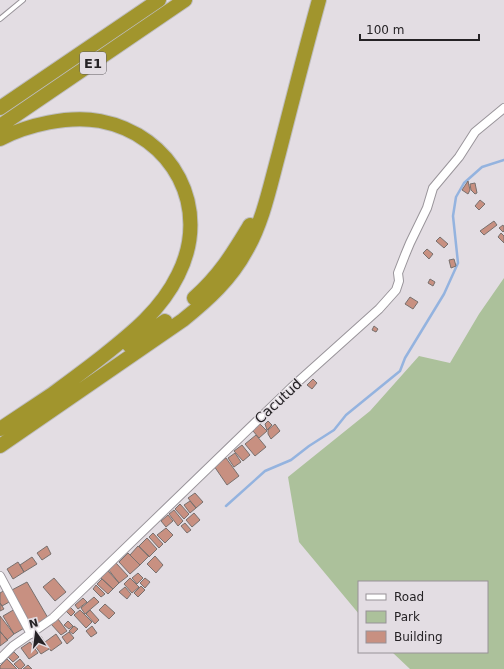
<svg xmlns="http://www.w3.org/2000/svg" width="504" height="669" viewBox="0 0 504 669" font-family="'DejaVu Sans',sans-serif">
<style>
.green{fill:#acc19b}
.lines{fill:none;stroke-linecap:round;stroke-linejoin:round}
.stream{stroke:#94b3df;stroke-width:2.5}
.building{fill:#c89081;stroke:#78706e}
.service-casing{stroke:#99949a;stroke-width:6}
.minor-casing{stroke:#99949a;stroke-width:10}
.motorway-casing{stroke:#bebdbe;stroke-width:16}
.service{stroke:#fff;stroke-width:4}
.minor{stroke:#fff;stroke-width:8}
.motorway{stroke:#a1952d;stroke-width:14}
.labels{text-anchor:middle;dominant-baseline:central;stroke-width:3;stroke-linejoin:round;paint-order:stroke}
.shield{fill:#e3dde3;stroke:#5e5a5e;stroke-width:1}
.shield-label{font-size:13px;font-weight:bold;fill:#252225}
.street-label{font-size:14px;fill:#252225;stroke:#e3dde3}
</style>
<rect width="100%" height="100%" fill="#e3dde3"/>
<!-- green -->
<path class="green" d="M504,278v391h-94l-18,-17h95v-70h-128v32l-60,-72 -11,-65 82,-66 49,-55 31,7 29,-49z"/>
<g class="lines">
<!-- stream -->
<path class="stream" d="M226,506l39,-35 26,-11 18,-14 25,-16 12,-15 54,-44 5,-13 39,-64 14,-31 -5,-47 3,-19 8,-14 18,-16 22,-7"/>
</g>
<!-- building -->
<path class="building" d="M468,181l2,9 -2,4 -6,-4z
M475,183l2,10 -2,1 -4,-4 -1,-6z
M480,200l5,4 -6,6 -4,-4z
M494,221l3,4 -13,10 -4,-4z
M503,225l1,2v4l-1,1 -4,-4z
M501,233l3,3v7l-6,-6z
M440,237l8,7 -4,4 -8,-7z
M427,249l6,5 -4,5 -6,-6z
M454,259l2,7 -5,2 -2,-8z
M430,279l5,3 -2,4 -5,-3z
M410,297l8,5 -5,7 -8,-5z
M374,326l4,3 -2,3 -4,-2z
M313,379l4,4 -5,6 -5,-4z
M268,421l4,4 -5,5 -2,-6z
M260,424l7,7 -8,7 -6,-7z
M275,424l5,7 -9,8 -3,-5v-4z
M256,435l10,12 -11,9 -10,-12z
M242,445l8,10 -7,6 -9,-10z
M235,453l6,9 -7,5 -6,-9z
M226,458l13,18 -12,9 -13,-19z
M195,493l8,9 -7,6 -8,-10z
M190,501l6,7 -6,5 -6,-8z
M180,504l9,10 -5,5 -9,-10z
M174,510l9,11 -5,5 -9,-12z
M194,513l6,7 -8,7 -6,-7z
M168,515l5,6 -7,6 -5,-6z
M185,523l6,7 -4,3 -6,-7z
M166,528l7,7 -8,8 -8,-8z
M153,533l10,11 -4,4 -10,-11z
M147,538l10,11 -8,8 -10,-11z
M47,546l4,8 -9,6 -5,-7z
M138,546l11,10 -9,9 -10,-10z
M128,553l12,12 -10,9 -11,-12z
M155,556l8,9 -7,8 -9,-9z
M32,557l5,7 -13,8 -4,-7z
M18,562l6,10 -11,7 -6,-10z
M116,563l12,13 -9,7 -11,-14z
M108,571l11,12 -6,6 -12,-11z
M138,573l5,5 -6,6 -5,-6z
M54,578l12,14 -11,9 -12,-14z
M130,578l9,9 -7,6 -8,-9z
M145,578l5,4 -5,6 -5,-5z
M102,579l11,10 -5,5 -11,-10z
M27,582l21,36 -17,10 -21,-37z
M96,585l9,9 -4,3 -8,-8z
M141,586l4,4 -7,7 -4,-4z
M125,587l6,7 -4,5 -8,-7z
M5,590l6,11 -9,5 -2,-3v-10z
M94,597l5,5 -14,12 -4,-6z
M83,598l4,4 -9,7 -3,-4z
M0,603l4,6 -4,2z
M105,604l10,9 -6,6 -10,-9z
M70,607l5,5 -4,4 -5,-5z
M15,609l11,18 -12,7 -11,-18z
M80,610l12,12 -6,6 -12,-13z
M90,610l9,10 -4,4 -9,-10z
M0,616l14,18 -7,6 -7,-9z
M58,619l9,12 -6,4 -10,-11z
M68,621l5,5 -4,3 -5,-4z
M74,626l4,3 -5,5 -4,-3z
M92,626l5,7 -6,4 -5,-6z
M0,632l8,8 -8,6z
M69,632l5,6 -7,6 -5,-7z
M56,634l6,9 -11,8 -6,-9z
M41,636l8,13 -8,5 -9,-12z
M30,642l8,11 -9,6 -8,-11z
M14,652l5,5 -6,5 -5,-5z
M7,659l10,10h-17v-3z
M20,659l5,6 -4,4h-2l-5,-5z
M28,665l4,4h-9z"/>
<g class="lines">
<defs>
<path id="service" d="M0,19l23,-19"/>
<path id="minor" d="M0,576l31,58
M0,659l13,-13 40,-28 238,-230 88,-79 17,-19 3,-9 -1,-8 7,-18 5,-12 17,-35 6,-20 26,-31 16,-25 29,-24"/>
<path id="motorway" d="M0,108l159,-108
M0,126l185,-126
M0,139c27,-14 69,-24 100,-18 73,14 112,87 78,154 -17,35 -46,58 -75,81 -19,15 -37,28 -56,42
M194,298c26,-23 39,-45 56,-73
M129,345l36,-24
M0,429l54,-36
M0,446l183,-126c25,-20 48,-41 63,-69 17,-29 24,-65 33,-98 13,-51 26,-102 40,-153"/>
</defs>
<!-- service casing -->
<use href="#service" class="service-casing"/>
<!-- minor casing -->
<use href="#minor" class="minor-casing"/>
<!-- motorway casing -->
<use href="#motorway" class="motorway-casing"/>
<!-- service -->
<use href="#service" class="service"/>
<!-- minor -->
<use href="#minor" class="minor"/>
<!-- motorway -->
<use href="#motorway" class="motorway"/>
</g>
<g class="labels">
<!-- shield labels -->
<rect class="shield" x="80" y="52" width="26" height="22" rx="3"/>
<g class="shield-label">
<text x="93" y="63">E1</text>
</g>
<!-- street labels -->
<g class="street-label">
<text transform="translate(278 401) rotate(-43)">Cacutud</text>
</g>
</g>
<!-- legend -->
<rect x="358" y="581" width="130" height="72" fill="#e3dde3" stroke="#979297"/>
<rect x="366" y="594" width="20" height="6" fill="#ffffff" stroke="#979297"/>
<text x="394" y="601" font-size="12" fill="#252225">Road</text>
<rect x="366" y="611" width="20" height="12" fill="#acc19b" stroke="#979297"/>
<text x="394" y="621" font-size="12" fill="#252225">Park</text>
<rect x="366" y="631" width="20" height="12" fill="#c89081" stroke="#979297"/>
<text x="394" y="641" font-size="12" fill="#252225">Building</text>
<!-- north arrow -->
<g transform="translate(36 633) rotate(346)" stroke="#e3dde3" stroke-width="3" paint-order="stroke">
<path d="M0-3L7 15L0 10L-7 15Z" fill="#252225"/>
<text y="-6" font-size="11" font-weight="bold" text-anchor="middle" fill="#252225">N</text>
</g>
<!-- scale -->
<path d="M360 34v6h119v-6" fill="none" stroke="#252225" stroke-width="2"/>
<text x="366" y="34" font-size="12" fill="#252225" stroke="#e3dde3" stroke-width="3" paint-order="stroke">100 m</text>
</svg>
